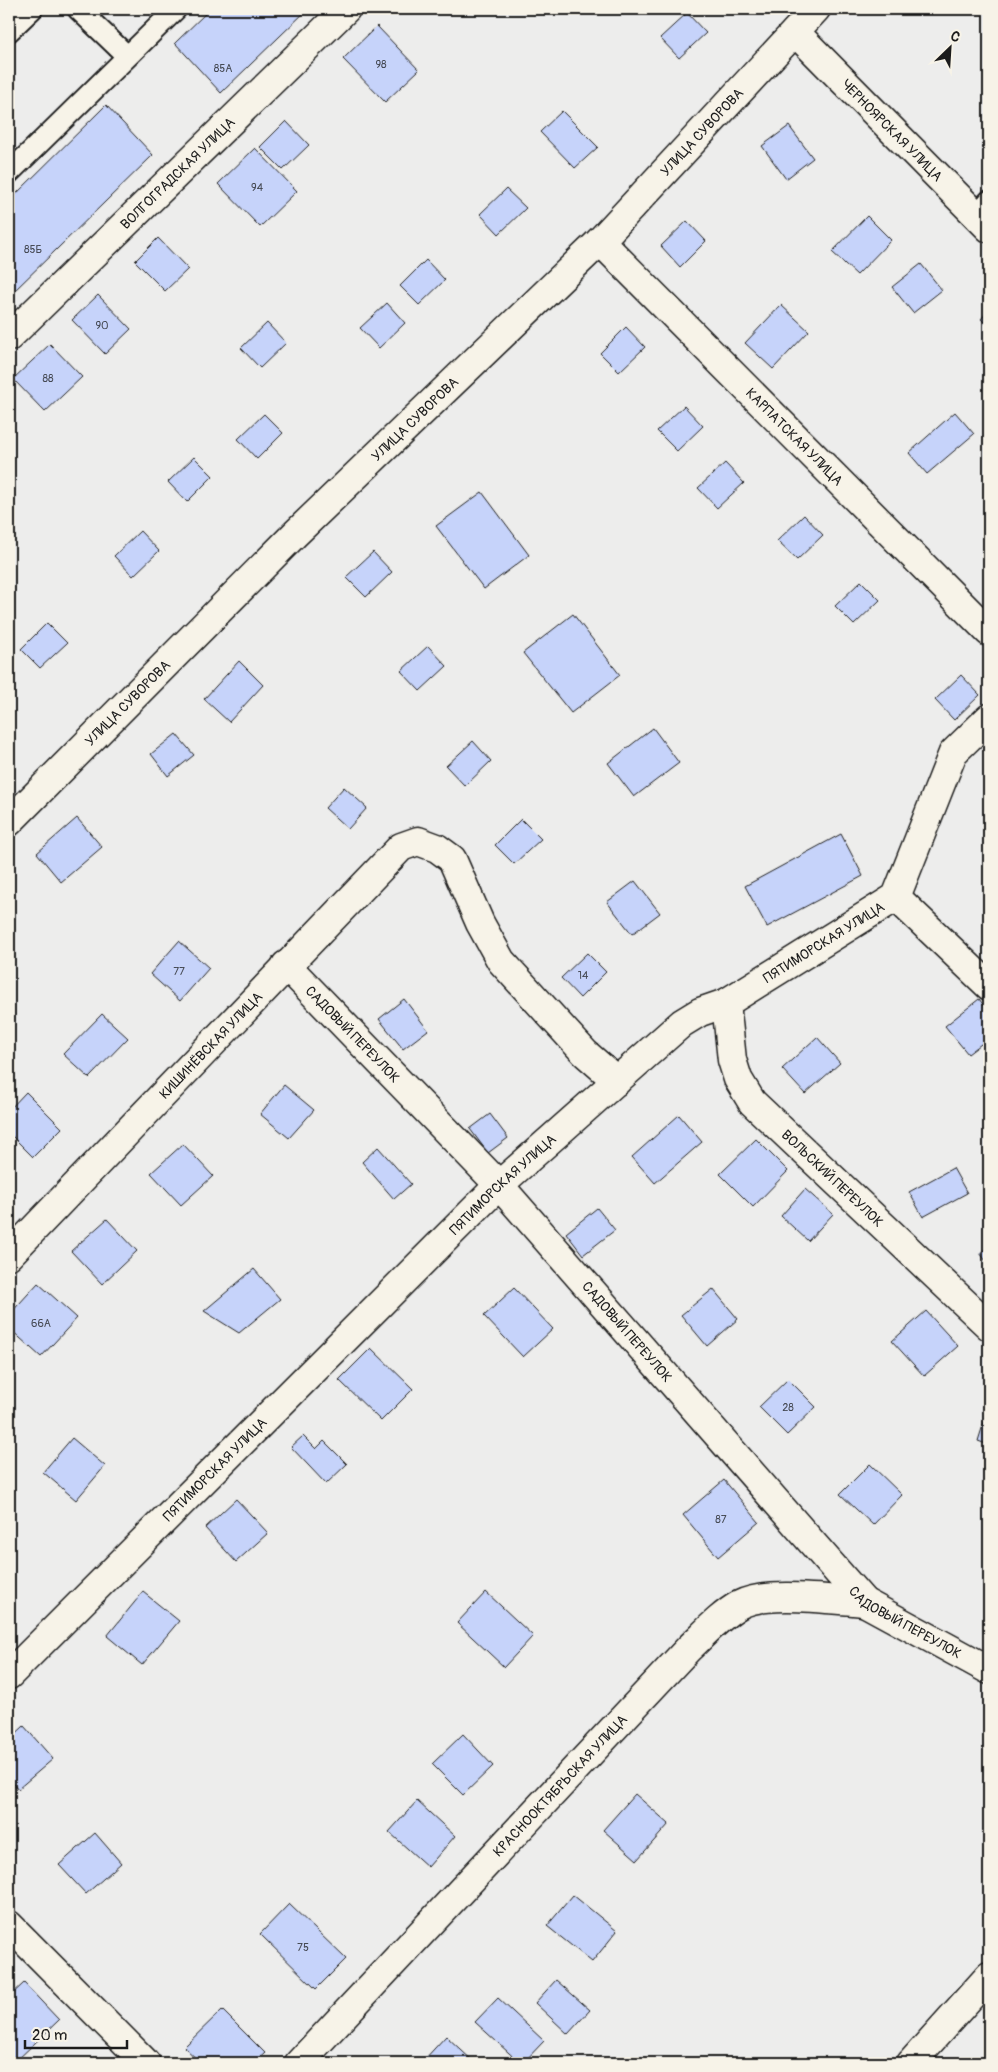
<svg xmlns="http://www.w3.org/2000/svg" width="998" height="2072" viewBox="0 0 998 2072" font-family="Pangolin,sans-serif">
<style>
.building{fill:#c6d3fa;stroke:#1c1c1c}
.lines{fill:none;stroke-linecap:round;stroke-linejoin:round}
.lane-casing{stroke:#1c1c1c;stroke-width:24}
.street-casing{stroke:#1c1c1c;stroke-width:31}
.lane{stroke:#f7f3e8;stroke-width:20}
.street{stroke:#f7f3e8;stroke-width:28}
.labels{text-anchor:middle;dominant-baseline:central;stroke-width:4.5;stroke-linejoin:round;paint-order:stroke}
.number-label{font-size:11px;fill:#464a54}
.street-label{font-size:14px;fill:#1c1c1c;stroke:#f7f3e8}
</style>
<rect width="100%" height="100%" fill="#ededec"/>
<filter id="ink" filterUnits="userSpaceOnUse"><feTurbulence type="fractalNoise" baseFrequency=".02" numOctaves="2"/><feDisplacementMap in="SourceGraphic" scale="10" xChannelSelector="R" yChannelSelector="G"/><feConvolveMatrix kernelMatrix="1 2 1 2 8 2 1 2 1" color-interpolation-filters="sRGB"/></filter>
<g filter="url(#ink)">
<!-- building -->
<path class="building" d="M210,9h98l-87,84 -46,-50z
M687,13l19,20 -27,25 -19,-20z
M377,26l42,44 -34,32 -42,-43z
M106,105l47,50 -144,141v-95z
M562,111l36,36 -23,21 -35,-36z
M286,121l23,24 -26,25 -23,-23z
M789,126l24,32 -27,21 -24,-33z
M255,148l42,43 -37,36 -42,-43z
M506,189l20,19 -27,26 -19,-20z
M867,216l24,24 -34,35 -25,-23z
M687,221l19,20 -26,26 -19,-21z
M158,238l30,31 -23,22 -30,-30z
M426,260l19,20 -26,25 -19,-19z
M921,264l21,26 -29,23 -21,-26z
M98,295l33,34 -26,25 -33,-34z
M387,303l18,20 -26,25 -19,-20z
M781,305l28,26 -36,38 -28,-26z
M989,310v17l-8,-8z
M267,323l19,20 -26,25 -19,-20z
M626,327l19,20 -26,25 -19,-19z
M50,344l32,33 -37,35 -32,-33z
M684,406l19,20 -26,25 -20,-20z
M955,412l19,22 -47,40 -18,-21z
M264,414l19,19 -26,26 -19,-20z
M194,457l19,19 -26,26 -19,-20z
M725,463l19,20 -27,25 -19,-20z
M482,492l47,63 -45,34 -48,-63z
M804,515l19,20 -26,25 -20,-19z
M140,531l19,20 -26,25 -19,-20z
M373,552l19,20 -26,25 -20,-20z
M861,581l19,19 -26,25 -19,-19z
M573,614l47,61 -49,38 -48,-60z
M47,623l20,20 -27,25 -19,-19z
M428,646l19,20 -27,25 -19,-20z
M239,661l24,24 -34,37 -25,-23z
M961,675l19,20 -26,25 -19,-20z
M653,728l26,35 -45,34 -26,-34z
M176,734l18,21 -26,21 -17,-22z
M473,741l18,20 -26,25 -19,-20z
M344,787l23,21 -19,21 -23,-21z
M77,818l25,29 -41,35 -24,-29z
M521,819l20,20 -27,25 -19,-19z
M841,834l22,42 -96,51 -22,-41z
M635,881l25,32 -28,21 -25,-32z
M179,941l30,27 -29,33 -30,-27z
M587,953l19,19 -26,26 -19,-20z
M404,999l24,31 -25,19 -24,-30z
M979,999l10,13v26l-21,16 -23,-28z
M102,1014l26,24 -39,40 -26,-24z
M817,1037l23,26 -35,31 -23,-25z
M284,1085l30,25 -25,28 -29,-24z
M26,1092l36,36 -29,29 -24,-24v-23z
M490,1114l18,24 -20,15 -18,-24z
M679,1115l23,27 -47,41 -23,-26z
M756,1139l32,32 -35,36 -33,-33z
M183,1144l30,32 -32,29 -30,-32z
M378,1147l33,37 -17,15 -32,-37z
M953,1168l14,25 -44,24 -14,-25z
M805,1189l28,25 -25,27 -27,-25z
M597,1208l18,22 -32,25 -17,-22z
M107,1219l30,32 -35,33 -31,-33z
M989,1246v19l-9,-12z
M254,1269l26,30 -41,34 -35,-22z
M38,1283l39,35 -36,39 -32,-29v-13z
M514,1288l39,41 -30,28 -39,-41z
M713,1289l25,30 -31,27 -26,-31z
M926,1311l32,35 -34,30 -32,-35z
M371,1348l42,41 -32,32 -42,-41z
M788,1379l28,28 -29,28 -28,-28z
M989,1406v39l-11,-4z
M303,1436l13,13 8,-8 23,23 -21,20 -35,-37z
M72,1438l33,28 -29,34 -33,-28z
M870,1464l32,31 -29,30 -33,-31z
M724,1480l35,42 -41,35 -35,-42z
M236,1499l32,34 -32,29 -31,-34z
M143,1592l36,29 -37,44 -35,-29z
M486,1592l47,44 -29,31 -47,-44z
M24,1726l29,33 -35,30 -9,-11v-38z
M463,1734l30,32 -30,29 -31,-31z
M635,1794l34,30 -32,36 -34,-30z
M417,1801l38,35 -27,31 -39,-35z
M95,1833l26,30 -35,31 -27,-29z
M573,1895l44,36 -25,31 -45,-36z
M289,1904l57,55 -30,30 -56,-55z
M556,1980l34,30 -22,24 -33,-31z
M24,1983l35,37 -45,43h-3l-2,-2v-64z
M498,1998l46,43 -21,22h-3l-45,-41z
M222,2010l43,43 -11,10h-53l-17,-16z
M446,2036l29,27h-50l-2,-2z"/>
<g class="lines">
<defs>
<path id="lane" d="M78,9l49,47
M9,31l23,-22
M9,173l167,-164
M977,215l12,-14"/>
<g id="street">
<path id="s1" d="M795,32l194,196"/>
<path id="s2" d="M600,241l389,391"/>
<path id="s3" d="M9,337l337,-328"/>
<path id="s4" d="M9,822l286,-288 305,-293 216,-232"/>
<path d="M896,897l93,89"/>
<path id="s5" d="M286,965l213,220 365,417 125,68"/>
<path id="s6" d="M726,1003l6,57 6,19 14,23 237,224"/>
<path id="s7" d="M9,1255l392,-408 17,-6 19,7 15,11 28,64 21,38 84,92 32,28"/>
<path id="s8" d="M9,1675l490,-490 183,-162 18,-11 26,-9 170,-106 57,-144 36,-35"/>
<path d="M9,1925l137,138"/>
<path id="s9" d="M299,2063l390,-415c16,-15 31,-32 50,-43 27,-15 94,-5 125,-3"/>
<path d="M911,2063l78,-87"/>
</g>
</defs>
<!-- lane casing -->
<use href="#lane" class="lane-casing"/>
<!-- street casing -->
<use href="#street" class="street-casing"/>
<!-- lane -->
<use href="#lane" class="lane"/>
<!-- street -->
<use href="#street" class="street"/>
</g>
</g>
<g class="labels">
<!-- number labels -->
<g class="number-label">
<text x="381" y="64">98</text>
<text x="223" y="68">85А</text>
<text x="257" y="187">94</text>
<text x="33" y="249">85Б</text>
<text x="102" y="325">90</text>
<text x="48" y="378">88</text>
<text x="179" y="971">77</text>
<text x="583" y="975">14</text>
<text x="41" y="1323">66А</text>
<text x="788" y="1407">28</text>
<text x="721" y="1519">87</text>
<text x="303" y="1947">75</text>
</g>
<!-- street labels -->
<g class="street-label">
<text stroke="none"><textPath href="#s1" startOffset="138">ЧЕРНОЯРСКАЯ УЛИЦА</textPath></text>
<text stroke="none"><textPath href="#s4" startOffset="978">УЛИЦА СУВОРОВА</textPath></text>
<text stroke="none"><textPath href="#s3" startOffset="235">ВОЛГОГРАДСКАЯ УЛИЦА</textPath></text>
<text stroke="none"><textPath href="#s4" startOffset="572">УЛИЦА СУВОРОВА</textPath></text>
<text stroke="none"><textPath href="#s2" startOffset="276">КАРПАТСКАЯ УЛИЦА</textPath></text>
<text stroke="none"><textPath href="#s4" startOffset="168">УЛИЦА СУВОРОВА</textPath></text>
<text stroke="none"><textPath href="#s8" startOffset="1101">ПЯТИМОРСКАЯ УЛИЦА</textPath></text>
<text stroke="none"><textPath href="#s5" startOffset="96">САДОВЫЙ ПЕРЕУЛОК</textPath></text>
<text stroke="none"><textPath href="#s7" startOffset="291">КИШИНЁВСКАЯ УЛИЦА</textPath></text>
<text stroke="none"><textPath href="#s6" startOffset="215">ВОЛЬСКИЙ ПЕРЕУЛОК</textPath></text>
<text stroke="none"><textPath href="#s8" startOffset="696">ПЯТИМОРСКАЯ УЛИЦА</textPath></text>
<text stroke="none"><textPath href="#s5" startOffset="501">САДОВЫЙ ПЕРЕУЛОК</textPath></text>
<text stroke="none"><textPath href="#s8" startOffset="291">ПЯТИМОРСКАЯ УЛИЦА</textPath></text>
<text stroke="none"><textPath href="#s5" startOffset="906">САДОВЫЙ ПЕРЕУЛОК</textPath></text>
<text stroke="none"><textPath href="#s9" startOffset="381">КРАСНООКТЯБРЬСКАЯ УЛИЦА</textPath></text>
</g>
</g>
<!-- margin -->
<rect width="998" height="2072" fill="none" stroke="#f7f3e8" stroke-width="30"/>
<rect x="15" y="15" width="968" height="2042" fill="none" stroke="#1c1c1c" stroke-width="2" filter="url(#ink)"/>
<!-- north arrow -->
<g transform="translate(950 48) rotate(25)" stroke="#f7f3e8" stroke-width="4" paint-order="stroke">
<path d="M0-4L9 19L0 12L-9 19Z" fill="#1c1c1c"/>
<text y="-8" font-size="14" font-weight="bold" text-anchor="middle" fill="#1c1c1c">С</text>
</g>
<!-- scale -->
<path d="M25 2040v8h102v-8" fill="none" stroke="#1c1c1c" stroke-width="2.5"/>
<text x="32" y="2040" font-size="15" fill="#1c1c1c" stroke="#f7f3e8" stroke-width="4" paint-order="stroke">20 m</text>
</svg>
